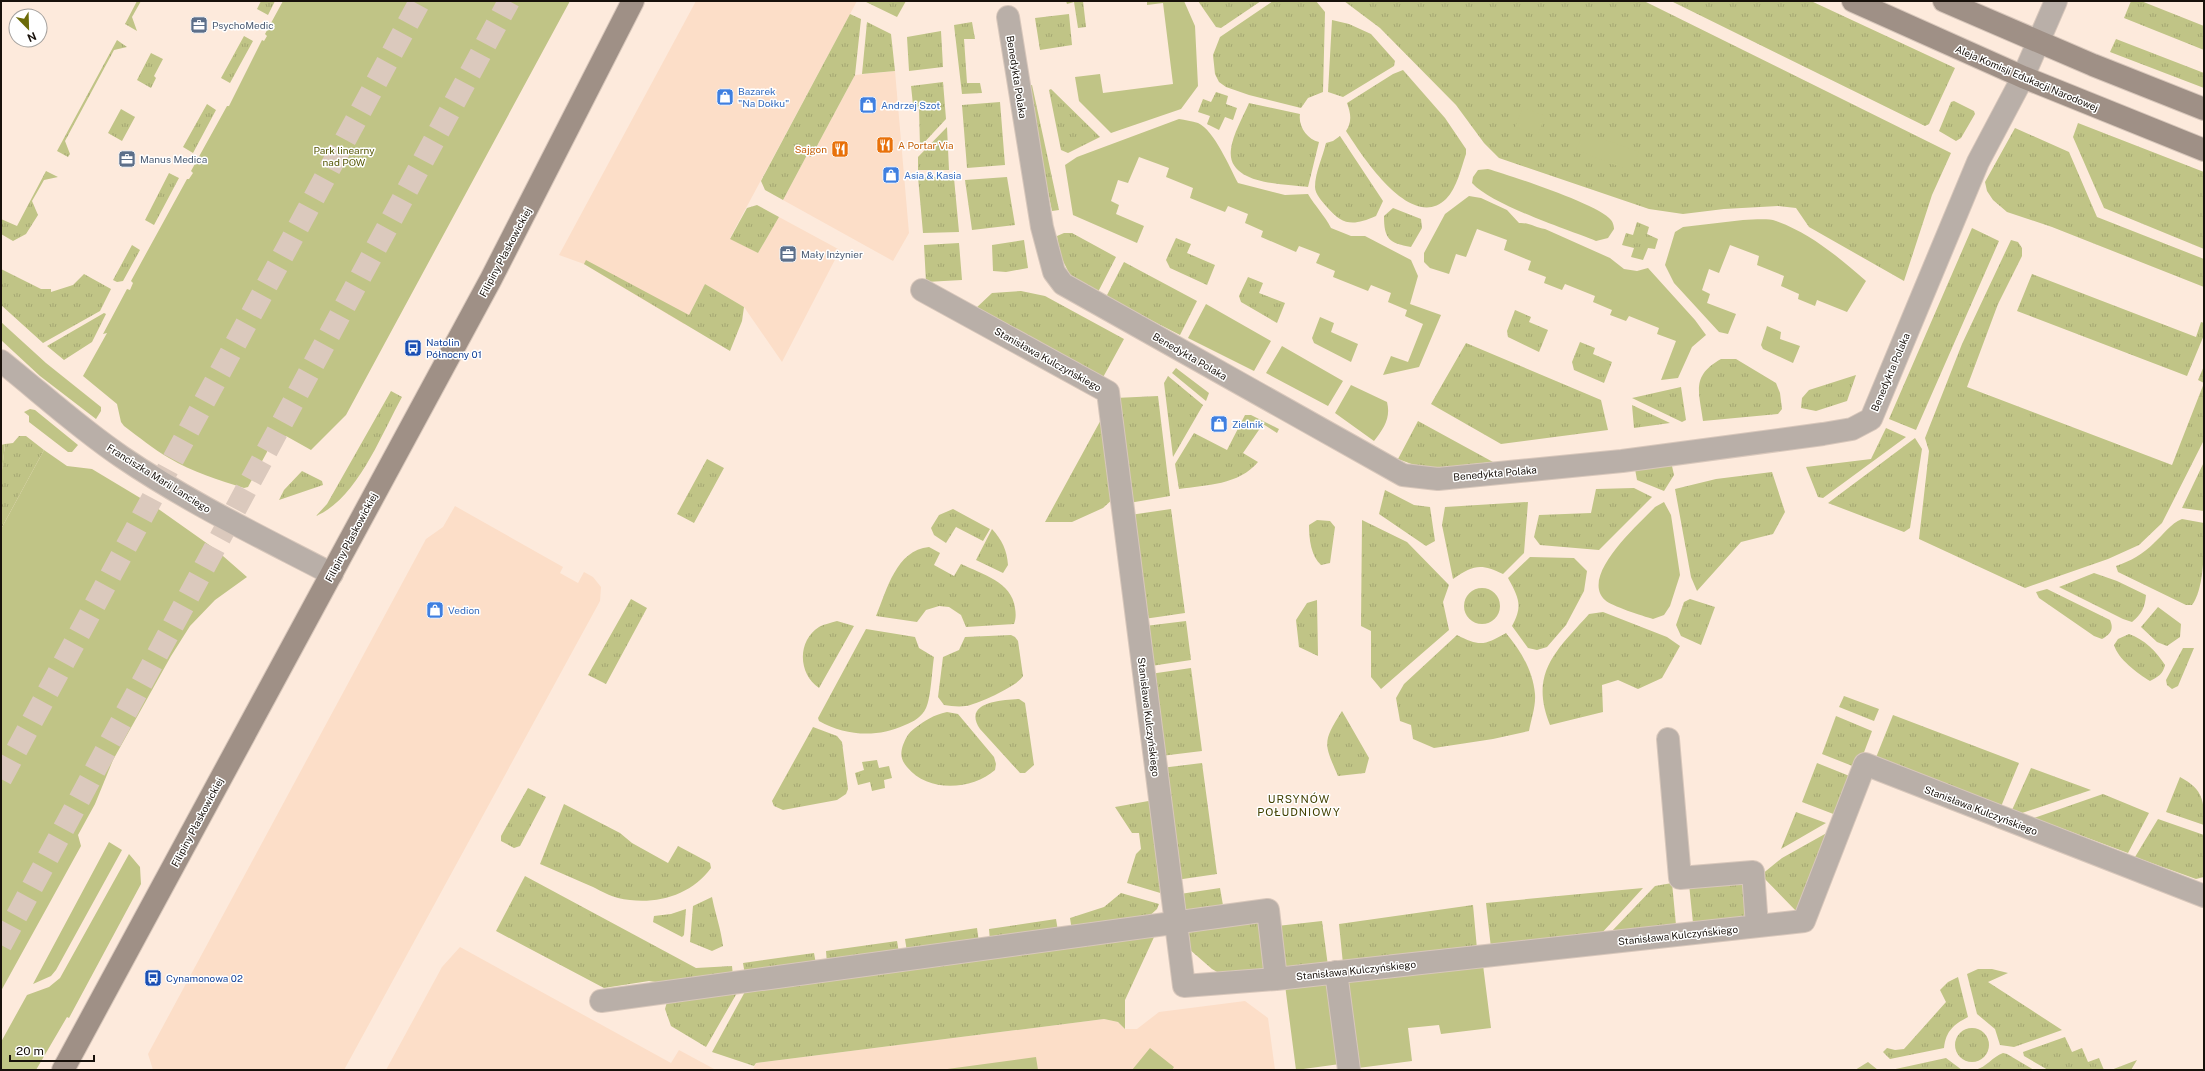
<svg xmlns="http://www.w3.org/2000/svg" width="2205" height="1071" viewBox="0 0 2205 1071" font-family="'Public Sans',sans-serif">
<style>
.built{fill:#fcdec8}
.grass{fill:url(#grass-tufts)}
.green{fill:#c0c486}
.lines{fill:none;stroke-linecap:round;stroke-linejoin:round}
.motorway-tunnel{stroke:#dbc9bd;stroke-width:22;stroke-dasharray:22 11;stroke-linecap:butt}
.minor-casing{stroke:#d8c7bb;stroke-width:24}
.secondary-casing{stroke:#d8c7bb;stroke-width:24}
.minor{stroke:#b9afa8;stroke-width:22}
.secondary{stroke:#9f9086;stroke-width:22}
.labels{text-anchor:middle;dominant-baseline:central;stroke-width:3;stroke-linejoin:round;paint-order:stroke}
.service-label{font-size:10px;fill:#4e5e75;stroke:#fff;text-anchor:start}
.street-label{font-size:10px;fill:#18110b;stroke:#fff}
.shop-label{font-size:10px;fill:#366cbe;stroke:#fff;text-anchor:start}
.food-label{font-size:10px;fill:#c56008;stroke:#fff;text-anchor:start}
.park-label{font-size:10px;fill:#58590a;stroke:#fff}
.transit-label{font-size:10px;fill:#164399;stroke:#fff;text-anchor:start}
.neighbourhood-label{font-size:11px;letter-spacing:1px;fill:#414000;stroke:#fff}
</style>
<defs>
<pattern id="grass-tufts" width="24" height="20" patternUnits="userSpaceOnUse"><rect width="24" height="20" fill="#c0c486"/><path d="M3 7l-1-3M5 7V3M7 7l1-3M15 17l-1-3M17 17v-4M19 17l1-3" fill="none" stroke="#a4a772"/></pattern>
</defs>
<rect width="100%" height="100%" fill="#fdeadc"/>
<!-- built -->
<path class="built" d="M696,1h161l-127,237 28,15 21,-36 61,33 -58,112 -38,-55 -39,-23 -21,40 -100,-60 -25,-9z
M895,71l14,162 -16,28 -110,-61 24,-45 4,2 44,-82z
M455,506l108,61 -3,6 18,10 6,-11 9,5 8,10 -1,14 -256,469h-191l-5,-16 278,-515 17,-12z
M460,947l211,116 8,-13 37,20h-330l56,-103z
M1245,1001l23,17 7,52h-522l3,-7 348,-44 14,3 7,7h12l22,-17z"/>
<!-- grass -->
<path class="grass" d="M137,1h4l-9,16 5,14 -12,-7z
M261,1h14l-7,14 -11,-6z
M864,1h42l-9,16z
M1066,1h17l3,26 -8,1 -4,-26 -7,2z
M1198,1h63l-40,27 -5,-1z
M1273,1h43l9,11 -2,80 -15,6 -7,10 -52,-13 -23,-8 -7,-5 -4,-8 -2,-19 7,-18z
M1344,1h300l307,152 -19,42 -28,86 -95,-54 -13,-19 -18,-2 -54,3 -41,5 -34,-5 -150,-51 -15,-15 -28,-38 -76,-77z
M1671,1h140l144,67 -26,56 -4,2z
M2131,1h10l63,25v24l-80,-32z
M850,14l11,5 -6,56 -44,82 -4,-2 -24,45 -18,-10 -4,-9z
M1069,14l3,31 -32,5 -5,-32z
M1332,20l17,4 22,10 24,27 -1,5 -51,31 -15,-5z
M867,22l24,12 4,37 -33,3z
M972,22l3,17h-11l3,44h13l2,10 -20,1 -8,-69z
M941,31l2,36 -34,4 -2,-34z
M244,36l9,5 -23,42 -9,-5z
M2116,39l88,34v15l-94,-36z
M117,40l10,7 -13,3 -49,91 5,13 -2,3 -11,-6z
M151,53l12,6 -9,17 2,2 -5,10 -14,-8z
M1403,70l42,48 21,31v5c-5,14 -9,34 -20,45 -35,34 -85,-45 -100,-68 6,-9 5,-17 1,-28l46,-29z
M943,82l3,37 -26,28 -1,-39 -6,-3 -2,-19z
M1032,85l27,125 -7,1 -26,-125z
M1051,89l49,48 -32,16 -7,-3 -12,-60z
M1216,92l12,4 -2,8 11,4 -4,12 -8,-3 -6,13 -12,-6 3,-8 -12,-4 5,-13 8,3z
M1954,101l20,10 1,3 -14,24 -5,3 -17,-10 12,-29z
M1000,102l5,63 -38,3 -5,-63z
M1249,103l51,11c-2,12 7,25 19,28l-11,45c-23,-3 -82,-2 -77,-38 2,-15 12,-32 18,-46z
M207,104l9,6 -23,43 -10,-6z
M121,109l14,8 -13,24 -14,-8z
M2078,123l126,49v77l-100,-41 -31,-71z
M947,127l2,43h-31v-13z
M2015,128l54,24 28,65 107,42v28l-152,-60 -45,-15 -14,-12 -6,-9 -2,-9z
M1340,136l43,65 -7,15c-23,10 -33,10 -50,-10 -4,-5 -11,-12 -11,-19 0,-14 8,-31 11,-44l7,-2z
M46,171l12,6 -14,3 -12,21 6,14 -12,19 -13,7 -12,-7v-15l16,7z
M169,173l10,5 -25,47 -9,-5z
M918,177l36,1 5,54 -36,1z
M1007,177l8,48 -43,5 -7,-50z
M757,205l22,12 -21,36 -28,-14 17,-31z
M1393,208l28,11 1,9 -11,19c-22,-4 -27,-8 -27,-31z
M1637,222l12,5 -2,7 11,5 -3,10 -7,-1 -5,12 -12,-3 3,-9 -12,-3 4,-12 7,2z
M1972,228l27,13 -83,189 -27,-11z
M1064,233h8l44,24 -18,35 -27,-15 -11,-22 -3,-19z
M1176,238l15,6 -4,9 28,12 -8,20 -37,-17 -4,-8z
M1024,240l4,28 -22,4 -13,-1 -1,-26z
M2011,240l7,2 4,6v8l-24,48 -31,83 205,78 32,-82 -6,-3 6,-14v74l-42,83 -23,22 -31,14 -83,29 -106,-49 10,-88 -4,-13 37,-94z
M959,243l3,37 -36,2 -2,-37z
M132,245l8,5 -17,31 -6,1 -4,-2z
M586,260l103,55 16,-31 39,23 -2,14 -12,30 -146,-87z
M1124,262l73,39 -17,34 -74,-38z
M1,269l40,20h10v3l22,-7 11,-11 27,15 -11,22 -57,32 -42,-38z
M2032,274l164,63 5,-15 3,1v12l-17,41 -170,-65z
M1248,277l15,6 -4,10 26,10 -8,20 -36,-21 -2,-6z
M1021,291l24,5 79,43 -23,42 -127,-71 18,-17z
M1515,310l16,7 -2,5 19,8 -9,22 -31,-15 -1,-6z
M104,313l2,1 -14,28 -28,18 -17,-14z
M1580,342l15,6 -2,6 19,8 -8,21 -30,-13 -2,-8z
M1466,343l135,57 7,30 -107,14 -70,-40z
M1721,359h15l40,24 4,10 2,16 -4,5 -75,7c-4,-30 -12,-45 18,-62z
M1176,368l33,25 -3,8 -34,-28z
M1856,375l-9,26 -31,10 -15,-3 1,-10 7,-8z
M1168,376l35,29 -30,52 -9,-74z
M1681,387l5,33 -4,2 -50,-24z
M391,391l11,6c-21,38 -45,102 -86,119l11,-12z
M1158,396l12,100 -41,7 -14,-105z
M1632,405l38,18 -36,5z
M1245,415h6l28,14 -2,4 -14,-9 -20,29 15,9c-19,23 -52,23 -79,27l-4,-25 19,-31 33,17z
M1103,416l12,81 -12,11 -31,14h-27z
M1418,421l75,41 -68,7 -27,-10z
M1886,428l20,9 -83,61 -5,-1 -12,-30 65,-8z
M19,436h7l18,14 -43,79v-50l4,-35 8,-1z
M1915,438l7,11 -12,79 -6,4 -76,-29z
M707,459l17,9 -30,55 -17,-9z
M2204,462v49l-22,-3z
M1672,466l2,9 -10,16 -27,-11 -2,-11z
M302,471l20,10 1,4 -44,15 5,-10z
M1772,472l13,40 -12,22 -32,8 -44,49 -6,-14 -16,-88 41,-10z
M1634,488l18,9 -53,53 -59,-5 -6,-8 5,-22 52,-2 5,-24z
M1385,490l29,15 16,2 5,34 -9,5 -47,-32z
M1528,502l-4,51 -21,21c-22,-11 -30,-9 -50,5l-11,-54 3,-18z
M953,509l37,20 -7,12 -27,-14 -10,16 -12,-8 -3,-7 8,-13z
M1171,509l14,104 -41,6 -14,-104z
M2182,519l22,4c0,24 1,65 -12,82h-6l-68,-33 -2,-6c15,-5 27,-12 38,-23 10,-9 16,-19 28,-24z
M1317,520l13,1 5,6 -5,36 -9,2c-10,-9 -12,-26 -12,-40z
M1362,520l45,22 42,43 -6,17 6,28 -68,59 -10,-12v-46l-10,-5z
M992,529c10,11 15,21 16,36l-5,8 -27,-13z
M929,547l11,6 -6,12 20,11 7,-12c21,10 51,18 54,44 1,6 1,11 -1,16l-48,3 -5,-12 -12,-8 -10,-1 -13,4 -9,12 -41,-6c11,-26 20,-66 53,-69z
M1530,557l44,1 13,13 -3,20 -18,34 -19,22 -10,3 -9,-2 -16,-22c11,-20 7,-28 -4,-48z
M2094,573l23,8 29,14c-1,12 -4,19 -14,27l-9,-3 -64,-32z
M1464 606a18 18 0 1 1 36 0a18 18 0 1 1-36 0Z
M2047,589l63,31c4,9 1,14 -8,19l-8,-3 -55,-38 -3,-6z
M631,599l16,9 -41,76 -18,-9z
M1690,599l25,8 -14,38 -20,-9 -5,-11 8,-23z
M1317,600l1,56 -19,-9 -3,-27 11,-17z
M2158,607l23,17 -1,13 -13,9 -10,-4 -16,-15z
M1603,612l64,25 13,9 -18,32 -24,11 -20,-9 -16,5 1,27 -53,13c-21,-52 6,-74 39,-111z
M837,621l17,5 -35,62c-21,-14 -22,-47 0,-61 5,-3 12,-4 18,-6z
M1186,621l5,39 -40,6 -6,-40z
M866,629l49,8 4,11 15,9c-2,13 -3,41 -8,51 -4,9 -13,14 -21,17 -28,13 -59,11 -86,-4l-1,-3z
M1506,633c15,18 27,38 29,61 1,12 -4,26 -6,37l-36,8 -59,9 -21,-9 -2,-14 -11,-4 -4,-23 8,-14 53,-49c23,12 28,10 49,-2z
M2129,634c15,5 28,18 36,31 -2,9 -7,12 -15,16 -13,-8 -32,-22 -36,-36l4,-6z
M1011,635l4,2 3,4 5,35c-5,10 -46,28 -57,30 -8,1 -15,0 -22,-1l-6,-8 5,-40 16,-7 6,-13z
M2183,648h11l-16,38 -6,3 -5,-4 -1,-5z
M1191,668l11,83 -41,5 -11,-82z
M1844,696l35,13 -5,12 -35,-14z
M1019,699l6,4 9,62 -9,8h-5l-40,-44c-18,-27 22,-29 39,-30z
M1342,711l27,47 -4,15 -27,3c-14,-32 -16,-34 4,-65z
M947,712l11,2 36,43 2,7 -1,6c-23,20 -67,23 -88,-3 -6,-7 -7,-13 -4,-22 3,-7 5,-12 12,-17 11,-8 18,-13 32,-16z
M1893,715l126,48 -19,46 -125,-49z
M1836,716l36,15 -9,24h-4l-4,12 -33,-13z
M813,727l24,9 5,6 6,47 -2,5 -9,6 -54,10 -9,-4 -2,-5z
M877,760l2,8 10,-2 3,12 -8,2 1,8 -13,3 -2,-9 -12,3 -3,-12 9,-3 -2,-8z
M1202,763l15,111 -41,6 -15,-112z
M1817,763l35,14 -16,38 -34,-13z
M2031,768l60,22 -69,23 -10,-3z
M2180,777c24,13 24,24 24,48l-38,-13z
M528,788l18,9 -26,49 -6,2 -13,-7v-5z
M2103,794l46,19 -21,40 -94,-35z
M1154,800l13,95 -40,-12 9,-29 5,-5 -2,-16h-7l-17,-26z
M564,804l56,29 12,10 36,20 10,-17 32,17 1,5c-21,29 -59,38 -93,30 -8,-2 -17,-7 -25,-11 -18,-8 -35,-15 -53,-23z
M1796,812l30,11 -45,26z
M2158,819l46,16v42l-8,2 -61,-22z
M1832,830l-35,82 -36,-37 21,-17z
M525,876l171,92 36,-2 1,10 -64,8 -20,-3 -45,7 -108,-57z
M1747,878l4,38 -58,7 -4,-39z
M1672,883l4,42 -66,8 45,-47z
M1220,888l4,23 -41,5 -3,-22z
M1643,888l-43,47 -109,13 -5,-45z
M1121,893l38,11 -2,5 -11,10 -74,12 -2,-13 34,-11z
M712,897c3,16 9,32 11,49l-11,5 -22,-9 3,-36z
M1473,905l4,44 -134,15 -4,-40z
M686,909l-2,26 -2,2 -29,-15 1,-6 17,-2z
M1262,917l8,55 -46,4 -12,-7 -23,-20 -5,-21z
M1056,919l2,12 -68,10 -1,-12z
M1322,921l6,45 -44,5 -7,-45z
M977,928l2,15 -72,9 -2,-13z
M1155,935l-30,65v29l-7,-7 -14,-3 -348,44 -2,3 -42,-14 35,-64z
M897,941l2,12 -72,11 -1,-13z
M814,953l2,11 -71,11 -2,-12z
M1978,969h14l16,4 -20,9 74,48 -48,17 -14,-2 -5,-16 -18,-15 -10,-40z
M1958,977l10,40c-15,8 -22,14 -24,31l-54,11 -7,-7 4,-4 8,2 9,-1 42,-47 -6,-12 8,-8z
M737,993l-31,54 -35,-21 -6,-17 3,-11z
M1955 1045a17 17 0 1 1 34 0a17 17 0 1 1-34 0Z
M2065,1037l7,15 10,-4 6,14 11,-4 5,12h-56l-24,-14 -1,-4z
M2003,1053l4,1 27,16h-59c12,-3 17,-13 28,-17z
M1946,1058l16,12h-71z
M2137,1060l-6,10h-20z
M1868,1062l10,8h-23z"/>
<!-- green -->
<path class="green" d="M283,1h287l-224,414 -35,35 -25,-14h-18l-1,16 -19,35 -4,1c-25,-8 -52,-16 -75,-30 -16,-9 -30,-21 -45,-32l-3,-4 -4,-18 -34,-28 24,-43 -4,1 24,-45 3,1 3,-7 -2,-2 56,-102h2l4,-6 -2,-2 36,-65h2l33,-66 2,1 3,-5 -2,-2z
M1147,1h37l11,25 3,60 -17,23 -70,24 -32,-32 -4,-24 25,-3 3,19 70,-9 -10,-81 -16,2z
M1523,107l22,9 -7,19 -23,-8z
M1179,119c6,1 13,2 19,4 16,7 32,45 40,60l47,12 23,-1c7,12 17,22 23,34l20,8h14l46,24 7,16 -8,28 31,11 -22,52 -36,8 8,-19 17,6 15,-38 -18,-8 2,-6 -19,-8 3,-9 -20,-8 -3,6 -35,-14 2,-6 -19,-8 4,-9 -21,-8 -3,6 -35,-15 2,-6 -18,-8 3,-9 -20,-8 -3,6 -35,-14 3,-10 -27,-11 3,-9 -30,-11 -11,26 -10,-3 -7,21 8,4 -3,9 28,12 -7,17 -64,-28 -8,-50 12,-8z
M1584,132l55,20 -9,19 -54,-21z
M1488,169c21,6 112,36 123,51 2,2 3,7 3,9l-6,9 -12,3c-30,-12 -104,-36 -124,-58l1,-6 5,-7z
M1469,196l12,2 26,12 12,13c9,-1 17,5 26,6l65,29 14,11 13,2 11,-3 47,52 11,15 -14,12 -14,31 -17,2 15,-39 -19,-7 2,-6 -30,-12 -3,5 -16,-6 2,-5 -19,-8 2,-6 -30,-12 -3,6 -18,-7 2,-6 -18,-7 3,-9 -27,-11 3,-10 -30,-11 -11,28 -10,-3 -7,20 -19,-6 -6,-6v-9l21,-39z
M1743,220c10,0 24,-2 33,1 34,12 64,37 90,60l-19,31 -30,-12 -2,6 -17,-7 1,-5 -18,-8 3,-10 -27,-11 2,-9 -29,-11 -11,28 -10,-4 -7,21 8,4 -3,9 29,11 -8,20 -9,-2 -45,-49 -9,-18 10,-33 8,-5z
M1206,304l65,37 -17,30 -66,-33z
M1320,317l14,6 -3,9 27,12 -7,18 -37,-19 -2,-5z
M1,322l45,41 55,44v4l-5,8 -56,-43 -39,-36z
M1767,326l14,6 -1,7 20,7 -7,17 -30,-14 -2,-4z
M1282,346l61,35 -15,25 -62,-33z
M1351,385l36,17c4,16 -3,26 -13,39l-39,-28z
M30,409l5,1 43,35 -6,7h-4l-39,-30v-6l-5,-4z
M5,444l-4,35v-34z
M44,450l23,16 25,3 65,39 58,41 32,28 -32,23 -25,26 -19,30 -58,104 -18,44 -17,31 3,11 -80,145v-462z
M1664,502l7,13 9,60 -10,31 -6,9 -11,4c-10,-3 -42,-13 -48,-19 -26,-24 34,-76 50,-93z
M109,842l13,8 -66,120 -5,6 -18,8z
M129,854l11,13 1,17 -72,134 -2,-1 -31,53h-35v-28l26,-47 22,-8 11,-9z
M1483,965l8,63 -50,6 -2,-9 -31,3 4,33 -54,7 -10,-87z
M1329,979l11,85 -44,6 -11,-85z
M1150,1048l24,19 -2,3h-40z
M1036,1057l2,13h-98z"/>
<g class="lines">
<!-- motorway-tunnel -->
<path class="motorway-tunnel" d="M1,779l419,-778
M1,945l508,-944"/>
<defs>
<path id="minor" d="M1008,17l34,210 12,45 9,12 340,191 35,4 184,-18 201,-27 29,-5 19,-10 107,-257 45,-85 33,-76
M922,290l186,102 76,594 92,-7 528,-58 61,-157 339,132
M1,361c40,32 78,67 121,96 66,45 139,80 210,117
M1668,739l12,139 73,-6 4,54
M1336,972l13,98
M601,1001l667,-91 8,69"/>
<path id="secondary" d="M1853,1l170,76 181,73
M1944,1l149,64 111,44
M63,1070l428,-791 142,-278"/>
</defs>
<!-- minor casing -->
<use href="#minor" class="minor-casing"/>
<!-- secondary casing -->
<use href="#secondary" class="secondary-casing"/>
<!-- minor -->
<use href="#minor" class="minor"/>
<!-- secondary -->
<use href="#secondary" class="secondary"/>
</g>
<!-- icons -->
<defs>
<symbol id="office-square" viewBox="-11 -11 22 22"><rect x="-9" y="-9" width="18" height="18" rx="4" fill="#5c6f8a" stroke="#fff"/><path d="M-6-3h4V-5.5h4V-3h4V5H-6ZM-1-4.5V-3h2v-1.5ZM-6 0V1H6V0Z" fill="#fff"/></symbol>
<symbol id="shop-square" viewBox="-11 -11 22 22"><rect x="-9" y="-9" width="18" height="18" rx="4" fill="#3f7fe0" stroke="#fff"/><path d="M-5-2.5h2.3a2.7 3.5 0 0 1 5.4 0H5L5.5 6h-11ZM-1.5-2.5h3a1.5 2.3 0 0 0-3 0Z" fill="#fff"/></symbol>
<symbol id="restaurant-square" viewBox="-11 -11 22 22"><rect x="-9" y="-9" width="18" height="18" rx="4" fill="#e8710a" stroke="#fff"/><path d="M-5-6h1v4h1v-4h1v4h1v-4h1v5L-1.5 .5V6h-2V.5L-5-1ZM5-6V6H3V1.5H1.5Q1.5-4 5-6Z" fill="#fff"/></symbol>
<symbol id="bus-square" viewBox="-11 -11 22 22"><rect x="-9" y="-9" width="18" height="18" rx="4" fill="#1a4fb4" stroke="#fff"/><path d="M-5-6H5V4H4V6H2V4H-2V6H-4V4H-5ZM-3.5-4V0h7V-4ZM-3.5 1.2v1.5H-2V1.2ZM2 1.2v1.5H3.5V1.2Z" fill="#fff"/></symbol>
</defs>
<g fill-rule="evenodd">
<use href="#office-square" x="189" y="15" width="20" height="20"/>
<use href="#shop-square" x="715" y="87" width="20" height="20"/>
<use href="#shop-square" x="858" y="95" width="20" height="20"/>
<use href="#restaurant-square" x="875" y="135" width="20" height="20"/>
<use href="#restaurant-square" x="830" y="139" width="20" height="20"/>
<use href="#office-square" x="117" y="149" width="20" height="20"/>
<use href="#shop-square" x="881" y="165" width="20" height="20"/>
<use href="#office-square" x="778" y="244" width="20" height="20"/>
<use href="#bus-square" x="403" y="338" width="20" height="20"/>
<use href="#shop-square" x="1209" y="414" width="20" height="20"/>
<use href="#shop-square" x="425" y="600" width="20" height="20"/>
<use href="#bus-square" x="143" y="968" width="20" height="20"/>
</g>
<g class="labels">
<!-- service labels -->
<g class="service-label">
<text x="212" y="25">PsychoMedic</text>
<text x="140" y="159">Manus Medica</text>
<text x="801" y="254">Mały Inżynier</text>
</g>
<!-- street labels -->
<g class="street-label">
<text transform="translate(1017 77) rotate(81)">Benedykta Polaka</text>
<text transform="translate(2027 78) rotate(23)">Aleja Komisji Edukacji Narodowej</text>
<text transform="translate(505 252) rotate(-62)">Filipiny Płaskowickiej</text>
<text transform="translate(1190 356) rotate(30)">Benedykta Polaka</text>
<text transform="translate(1048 359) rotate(29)">Stanisława Kulczyńskiego</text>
<text transform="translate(1890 372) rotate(-67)">Benedykta Polaka</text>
<text transform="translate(1495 473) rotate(-5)">Benedykta Polaka</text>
<text transform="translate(159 478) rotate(32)">Franciszka Marii Lanciego</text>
<text transform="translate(351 537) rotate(-62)">Filipiny Płaskowickiej</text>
<text transform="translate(1149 717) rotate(83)">Stanisława Kulczyńskiego</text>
<text transform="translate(1981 810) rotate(21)">Stanisława Kulczyńskiego</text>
<text transform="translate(197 822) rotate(-62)">Filipiny Płaskowickiej</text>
<text transform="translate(1678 935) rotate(-6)">Stanisława Kulczyńskiego</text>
<text transform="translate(1356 970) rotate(-6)">Stanisława Kulczyńskiego</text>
</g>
<!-- shop labels -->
<g class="shop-label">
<text x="738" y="91">Bazarek<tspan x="738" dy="12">"Na Dołku"</tspan></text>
<text x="881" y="105">Andrzej Szot</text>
<text x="904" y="175">Asia &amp; Kasia</text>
<text x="1232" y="424">Zielnik</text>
<text x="448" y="610">Vedion</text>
</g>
<!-- food labels -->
<g class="food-label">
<text x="898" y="145">A Portar Via</text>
<text x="827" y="149" text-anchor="end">Sajgon</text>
</g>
<!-- park labels -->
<g class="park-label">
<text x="344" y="150">Park linearny<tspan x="344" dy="12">nad POW</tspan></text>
</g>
<!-- transit labels -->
<g class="transit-label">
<text x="426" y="342">Natolin<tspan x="426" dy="12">Północny 01</tspan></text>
<text x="166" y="978">Cynamonowa 02</text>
</g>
<!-- neighbourhood labels -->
<g class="neighbourhood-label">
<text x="1299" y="799">URSYNÓW<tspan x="1299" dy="13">POŁUDNIOWY</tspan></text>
</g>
</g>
<!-- border -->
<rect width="2205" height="1071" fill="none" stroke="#18110b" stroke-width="4"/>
<!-- north arrow -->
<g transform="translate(28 28) rotate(157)"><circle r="19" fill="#ffffff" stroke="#a3a09d"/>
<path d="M0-3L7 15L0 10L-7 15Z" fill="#6c6b08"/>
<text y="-6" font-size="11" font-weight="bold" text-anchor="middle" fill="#18110b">N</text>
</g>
<!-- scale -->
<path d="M10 1055v6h84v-6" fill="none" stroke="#18110b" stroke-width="2"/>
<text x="16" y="1055" font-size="12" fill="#18110b" stroke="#ffffff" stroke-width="3" paint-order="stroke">20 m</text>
</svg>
